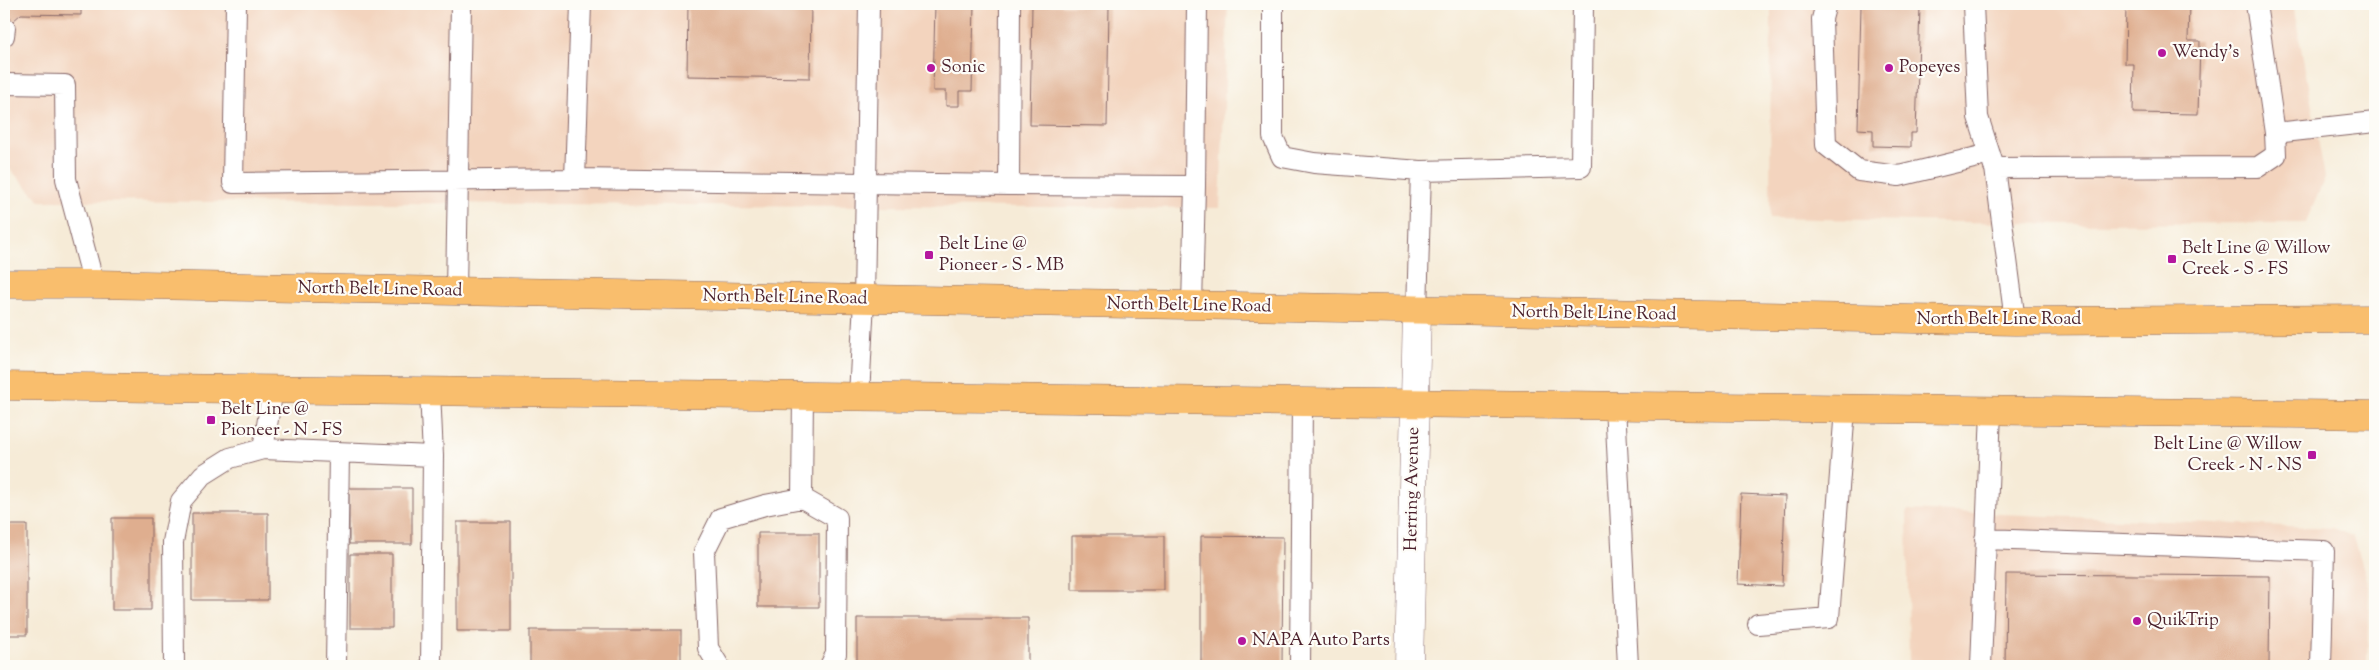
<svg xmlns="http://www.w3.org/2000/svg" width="2379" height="670" viewBox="0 0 2379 670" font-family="'Sorts Mill Goudy',serif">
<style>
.built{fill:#f3d4be}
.building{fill:#dfae8f}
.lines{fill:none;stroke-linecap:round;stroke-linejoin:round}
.lane-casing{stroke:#866667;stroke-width:22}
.street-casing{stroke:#866667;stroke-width:29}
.primary-casing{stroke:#866667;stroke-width:29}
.lane{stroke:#fff;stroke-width:20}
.street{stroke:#fff;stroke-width:28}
.primary{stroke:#f9be6d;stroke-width:28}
.poi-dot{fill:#b5179e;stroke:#fdfcf7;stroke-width:2}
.labels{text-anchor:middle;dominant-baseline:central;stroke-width:4.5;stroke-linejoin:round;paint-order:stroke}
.poi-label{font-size:18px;fill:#4a1f2b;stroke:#fdfcf7;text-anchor:start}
.street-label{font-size:18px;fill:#4a1f2b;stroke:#fdfcf7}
</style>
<rect width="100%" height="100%" fill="#fdfcf7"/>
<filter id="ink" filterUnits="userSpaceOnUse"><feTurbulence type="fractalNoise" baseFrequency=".02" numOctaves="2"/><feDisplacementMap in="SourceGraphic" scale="10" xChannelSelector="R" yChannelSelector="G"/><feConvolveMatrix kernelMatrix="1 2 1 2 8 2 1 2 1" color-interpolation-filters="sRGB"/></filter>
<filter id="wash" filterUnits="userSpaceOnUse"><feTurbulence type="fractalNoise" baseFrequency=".0096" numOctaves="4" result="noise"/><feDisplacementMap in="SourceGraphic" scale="20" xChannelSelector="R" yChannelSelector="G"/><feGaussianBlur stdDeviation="1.12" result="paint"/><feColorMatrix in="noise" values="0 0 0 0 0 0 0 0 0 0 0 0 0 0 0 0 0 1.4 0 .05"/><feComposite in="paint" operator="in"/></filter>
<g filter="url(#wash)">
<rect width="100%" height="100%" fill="#f6ebd7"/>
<!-- built -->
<path class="built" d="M4,4h1224l-8,204 -1180,-7 -32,-34h-4z
M1771,4h522l32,173 -19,46 -243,1 -293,-6z
M1907,510l426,18 21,9 15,49 -2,80h-458z"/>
<g id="blocks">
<!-- building -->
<path class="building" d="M4,4h77v11l-60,-1 -17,15z
M688,4h123l-1,74 -123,-2z
M935,4h39l-2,87h-13v15h-13v-15h-13z
M2126,4h63l-1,37h12l-2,73 -65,-1 1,-49h-9z
M1032,5l77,1 -2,120 -77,-1z
M1861,6l59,1 -4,126h-5v14l-38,-1v-16l-15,-1z
M349,488h63v56h-63z
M1741,494l44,2 -3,90 -44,-2z
M192,513h76v87h-76z
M112,518h39v92h-39z
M457,522h54v109h-54z
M4,525h23v110h-23z
M758,533h61v74h-61z
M1072,536h92v54h-92z
M1201,536l82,1 -1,129h-81z
M350,554h42v74h-42z
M2006,574l264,2 -1,90h-264z
M857,618h171v48h-171z
M530,630h151v36h-151z
M4,662h23v4h-23z
M446,664h56v2h-56z"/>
</g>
</g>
<g filter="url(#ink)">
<use href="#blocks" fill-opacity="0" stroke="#866667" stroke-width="1"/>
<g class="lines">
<defs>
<path id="lane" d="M236,4l-3,179 342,-4 434,6 1,-181
M1273,4v133l9,20 32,6 107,8
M1826,4l-4,15 4,126 33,26 40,5 91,-22
M1973,4l5,113 16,50
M4,36l1,-8
M4,84l61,1 1,94 28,105
M2275,133l100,-11
M575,179l6,-175
M1009,185l186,1 -3,120
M1195,186l2,-182
M456,291l5,-287
M1417,311l4,-140 160,-4 2,-163
M2015,321l-20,-153 263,-1 18,-12 -1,-22 -19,-129
M430,391l3,65
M859,396l5,-96 5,-296
M1615,405l13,261
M263,449l10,-60
M802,498l1,-103
M1985,539l339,12 -3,115
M1758,624l71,-6 16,-209
M174,666l-1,-124 8,-41 22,-26 27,-17 33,-9 170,7 -2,210
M336,666l3,-214
M719,666l-11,-18 -4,-96 17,-34 44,-13 37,-7 35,20 -1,136 -6,12
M1300,666l2,-266
M1981,666l10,-255"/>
<path id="street" d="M1409,666l8,-355"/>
<path id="primary" d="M4,284h90l1921,37 360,-2
M4,386l2371,29"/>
</defs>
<!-- lane casing -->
<use href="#lane" class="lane-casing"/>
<!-- street casing -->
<use href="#street" class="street-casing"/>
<!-- primary casing -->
<use href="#primary" class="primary-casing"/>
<!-- lane -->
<use href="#lane" class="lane"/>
<!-- street -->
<use href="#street" class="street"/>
<!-- primary -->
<use href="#primary" class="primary"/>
</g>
</g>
<!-- markers -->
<g class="poi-dot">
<circle cx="2162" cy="53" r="5"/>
<circle cx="931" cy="68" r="5"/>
<circle cx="1889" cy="68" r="5"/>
<rect x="924" y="250" width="10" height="10" rx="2.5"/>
<rect x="2167" y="254" width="10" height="10" rx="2.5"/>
<rect x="206" y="415" width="10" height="10" rx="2.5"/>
<rect x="2307" y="450" width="10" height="10" rx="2.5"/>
<circle cx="2137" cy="621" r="5"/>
<circle cx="1242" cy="641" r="5"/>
</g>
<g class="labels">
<!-- poi labels -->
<g class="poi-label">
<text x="2172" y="53">Wendy's</text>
<text x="941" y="68">Sonic</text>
<text x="1899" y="68">Popeyes</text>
<text x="939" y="245">Belt Line @<tspan x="939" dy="21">Pioneer - S - MB</tspan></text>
<text x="2182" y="249">Belt Line @ Willow<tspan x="2182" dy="21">Creek - S - FS</tspan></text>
<text x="221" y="410">Belt Line @<tspan x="221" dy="21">Pioneer - N - FS</tspan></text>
<text x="2302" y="445" text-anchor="end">Belt Line @ Willow<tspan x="2302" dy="21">Creek - N - NS</tspan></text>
<text x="2147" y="621">QuikTrip</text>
<text x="1252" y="641">NAPA Auto Parts</text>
</g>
<!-- street labels -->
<g class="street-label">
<text transform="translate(380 290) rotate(1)">North Belt Line Road</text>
<text transform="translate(785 298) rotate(1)">North Belt Line Road</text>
<text transform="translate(1189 306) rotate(1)">North Belt Line Road</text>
<text transform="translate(1594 314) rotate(1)">North Belt Line Road</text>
<text x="1999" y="320">North Belt Line Road</text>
<text transform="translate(1413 489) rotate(-89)">Herring Avenue</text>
</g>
</g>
<!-- margin -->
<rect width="2379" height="670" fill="none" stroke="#fdfcf7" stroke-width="20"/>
</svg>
